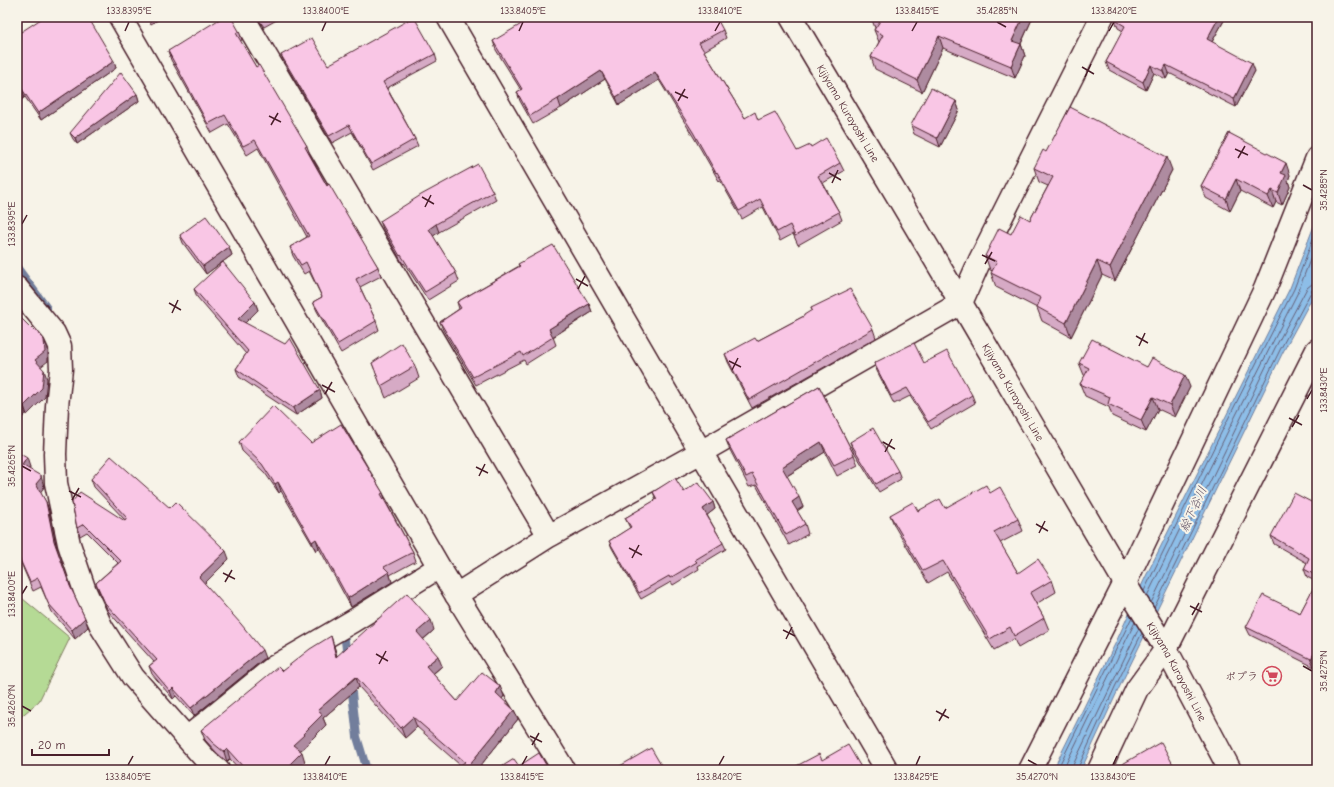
<svg xmlns="http://www.w3.org/2000/svg" width="1334" height="787" viewBox="0 0 1334 787" font-family="'Comic Neue','Klee One',sans-serif">
<style>
.green{fill:#b5da95;stroke:#807c60}
.water{fill:#8dbee8;stroke:#727e9c}
.lines{fill:none;stroke-linecap:round;stroke-linejoin:round}
.shore{stroke:#655f77;stroke-width:1}
.stream{stroke:#727e9c;stroke-width:8}
.minor-casing{stroke:#4a1f2b;stroke-width:25}
.secondary-casing{stroke:#4a1f2b;stroke-width:25}
.minor{stroke:#f7f3e8;stroke-width:22}
.secondary{stroke:#f7f3e8;stroke-width:22}
.wall{fill:#d6aac5;stroke:#4a1f2b}
.shaded-wall{fill:#ae8ba0;stroke:#4a1f2b}
.building{fill:#f9c6e5;stroke:#4a1f2b}
.ticks{fill:none;stroke:#4a1f2b;stroke-width:1.5}
.labels{text-anchor:middle;dominant-baseline:central;stroke-width:4;stroke-linejoin:round;paint-order:stroke}
.street-label{font-size:11px;fill:#4a1f2b;stroke:#f7f3e8}
.poi-label{font-size:11px;fill:#4a1f2b;stroke:#f7f3e8;text-anchor:end}
.water-label{font-size:12px;font-style:italic;fill:#5e4f64;stroke:#f7f3e8}
.neatline{fill:none;stroke:#4a1f2b;stroke-width:1.5}
.ticks-label{font-size:10px;text-anchor:middle;fill:#4a1f2b}
</style>
<rect width="100%" height="100%" fill="#f7f3e8"/>
<filter id="ink" filterUnits="userSpaceOnUse"><feTurbulence type="fractalNoise" baseFrequency=".025" numOctaves="2"/><feDisplacementMap in="SourceGraphic" scale="8" xChannelSelector="R" yChannelSelector="G"/><feConvolveMatrix kernelMatrix="1 2 1 2 8 2 1 2 1" color-interpolation-filters="sRGB"/></filter>
<g filter="url(#ink)">
<!-- green -->
<path class="green" d="M17,594l53,44 -31,63 -22,19z"/>
<!-- water -->
<path class="water" d="M1317,218v71l-34,63 -164,336 -38,82h-28l64,-130 28,-62 145,-290z"/>
<g class="lines">
<!-- shore -->
<path class="shore" d="M1144,591l80,-164 70,-138 23,-61
M1147,596l82,-167 69,-137 19,-51
M1151,603l124,-255 32,-60 5,-4 5,-1
M1154,608l126,-258 32,-60 5,-2
M1057,770l75,-153
M1063,770l72,-148
M1072,770l1,-5 66,-137
M1077,770l38,-83 27,-54"/>
<!-- stream -->
<path class="stream" d="M17,267l30,41
M345,640l2,19
M351,684l6,53 10,33"/>
<defs>
<path id="minor" d="M120,17l319,550 125,203
M243,17l306,519
M448,17l253,435 186,318
M17,288l37,45 6,13 1,23 -4,37 -2,48 1,29 13,61 16,47 17,37 31,49 75,85 10,8
M456,595l93,-59 152,-84 260,-149 19,-43 122,-243
M187,738l87,-71 79,-46 86,-54
M1030,770l95,-187 140,-294 52,-131
M1099,770l38,-81 29,-40 151,-299"/>
<g id="secondary">
<path id="s1" d="M791,17l170,286 171,292 34,54 64,121"/>
</g>
</defs>
<!-- minor casing -->
<use href="#minor" class="minor-casing"/>
<!-- secondary casing -->
<use href="#secondary" class="secondary-casing"/>
<!-- minor -->
<use href="#minor" class="minor"/>
<!-- secondary -->
<use href="#secondary" class="secondary"/>
</g>
<!-- wall -->
<path class="wall" d="M147,17h16l-12,7z
M257,17h25l-18,10z
M871,17h162l-12,27 4,12 -10,22 -72,-30 -21,44 -47,-23 -4,-12 8,-15 -5,-12 1,-2z
M1117,17h109l-14,25 43,29 -19,36 -67,-34 -3,6 -12,-6 -8,17 -37,-20 -3,-8 17,-31 -5,-3 -3,-8z
M17,27l4,5 93,29 2,7 -75,52 -16,-23 -8,6z
M723,30l3,8 -22,13 41,67 13,2 39,31 14,-4 29,16 4,8 -21,12 16,29 3,8 -44,25 -5,-11 -13,7 -17,-34 -21,12 -22,-39 -1,1 -23,-40 -37,-61 -40,25 -14,-26 -44,29 -28,16 -13,-23 -3,-9 4,-2 -25,-40 -3,-9z
M239,31l3,9 -2,1 16,26 51,79 3,9 17,31 51,81 3,9 -21,11 16,34 3,9 -38,23 -24,-42 -4,-9 9,-5 -13,-26 -5,3 -11,-18 -3,-9 17,-10 -49,-89 -11,7 -19,-31 -16,9 -41,-73 -3,-9z
M435,54l2,7 -50,27 28,51 3,7 -45,24 -21,-38 -20,11 -48,-81 -3,-7 47,10z
M137,94l2,7 -62,43 -4,-5 -3,-6z
M956,101l3,9 -19,37 -26,-13 -3,-9z
M1229,133l61,42 -2,6 2,6 -8,18 -6,-3 -3,6 -33,-17 -10,20 -24,-13 -5,-12z
M1046,152l126,18 -57,111 -13,-6 -31,62 -29,-16 -5,-13 -41,-21 -5,-14 2,-2 -3,-1 -5,-14 26,-22 19,-14 18,-34 -9,-4 -5,-14z
M493,192l3,8 -57,32 -6,4 23,37 3,8 -31,19 -24,-37 -1,1 -20,-35 -3,-8z
M180,235l49,12 3,8 -26,19 -23,-31z
M518,264l71,40 3,8 -39,25 3,8 -30,19 -2,-4 -48,25 -33,-55 -3,-8 19,-13 -2,-7 62,-36z
M194,289l61,13 3,8 -13,13 75,67 2,8 -26,17 -57,-38 -3,-8 10,-15 -49,-57z
M811,308l62,21 3,9 -124,70 -24,-46 -3,-8 32,-13 47,-25 8,-5z
M372,363l43,3 4,12 -33,20z
M874,363h50l48,32 3,8 -44,26 -21,-33 -16,8 -17,-33z
M1079,363l68,4 43,20 -15,30 -17,-8 -12,23 -34,-16 -3,-9 -24,-11 -5,-12 5,-8 -1,-1z
M819,386l35,69 4,10 -21,11 -12,-24 -38,24 16,31 -6,4 8,13 3,10 -19,11 -33,-60 -7,2 -19,-37 -4,-10z
M239,442l72,1 72,50 3,9 27,50 3,9 -26,14 2,7 -41,25 -32,-59 -3,3 -35,-60 -2,2 -14,-20 -23,-22z
M850,442l48,29 3,8 -22,13 -26,-42z
M17,452l13,15 -1,2 15,16v2l-4,5 6,10 3,9 8,38 13,38 18,40 -13,12 -23,-27 -11,-25 -8,4 -16,-37z
M91,479l79,29 59,51 -25,24 61,75 -71,58 -18,-20 -3,3 -21,-25 -3,-8 5,-4 -46,-51 -9,-20 -3,-8 22,-20 -31,-31 -7,4 -3,-8 -5,-26 53,19v-1l-31,-33z
M653,492h31l29,10 2,7 -8,6 16,28 3,6 -28,17 1,3 -26,16 -2,-3 -30,17 -29,-51 -3,-7 21,-13 -5,-10 31,-18z
M990,493l28,26 5,12 -23,12 18,30 34,7 4,12 -20,12 8,14 5,12 -31,18 -4,-9 -20,11 -47,-78 -19,11 -33,-56 -5,-12 28,-4 27,-3z
M1317,505v157l-3,5 -64,-32 -4,-8 54,-14 17,-31 -10,-5 -3,-8 3,-6 -33,-19 -3,-8z
M434,630l-11,10 19,26 -9,8 24,27 47,-5 -2,3 12,11 4,9 -41,51 -17,-5 -43,-38 -12,11 -46,-51 -36,31 3,7 -18,18v1l-8,7 5,11 -8,8h-57l-10,-11 -3,3 -10,-9 -12,-13 -4,-10 81,-59 52,-25 3,10z"/>
<!-- shaded-wall -->
<path class="shaded-wall" d="M1023,17h10l-16,35 -5,-11z
M1219,17h7l-17,30 -2,-8z
M939,36l4,12 -21,44 -5,-12z
M1021,44l4,12 -10,22 -4,-12z
M114,61l2,7 -75,52 -3,-7z
M1252,63l3,8 -19,36 -2,-8z
M1151,65l3,8 -8,17 -3,-8z
M1166,65l3,8 -3,6 -3,-8z
M601,71l4,8 -44,29 -3,-9z
M655,72l4,8 -40,25 -3,-8z
M22,89l3,8 -8,6v-9z
M137,94l2,7 -62,43 -2,-6z
M956,101l3,9 -19,37 -3,-9z
M1167,157l5,13 -57,111 -5,-14z
M1286,163l4,12 -2,6 2,6 -8,18 -4,-12 3,-20z
M1236,179l4,12 -10,20 -4,-12z
M1272,190l4,12 -3,6 -5,-12z
M436,224l3,8 -7,5 -3,-8z
M229,247l3,8 -26,19 -3,-8z
M1097,261l5,14 -31,62 -5,-14z
M255,302l3,8 -17,17 -3,-8z
M589,304l3,8 -40,25 -3,-8z
M44,340l4,9v12l-10,8 -3,-9z
M44,370l3,9 -2,18 -18,18 -3,-9z
M1185,375l5,12 -15,30 -5,-12z
M320,390l2,8 -26,17 -3,-7z
M1153,397l5,12 -12,23 -5,-12z
M23,405l3,9 -9,8v-12z
M821,442l4,10 -40,25 -3,-10z
M27,458l3,9 -4,7 -4,-9z
M41,476l3,11 -4,6 -4,-9z
M278,482l3,9 -2,2 -4,-9z
M799,497l4,10 -8,5 -3,-10z
M46,502l3,9 8,38 -3,-8z
M713,502l2,7 -9,7 -3,-7z
M316,539l3,9 -3,3 -4,-9z
M226,551l3,8 -27,27 -3,-9z
M389,572l3,10 -41,25 -3,-9z
M85,618l3,9 -13,12 -3,-9z
M431,620l3,10 -14,12 -3,-10z
M331,636l3,10 6,21 -4,-10z
M1317,648v14l-3,5 -3,-8z
M262,650l3,8 -71,58 -3,-8z
M438,656l4,10 -12,10 -4,-10z
M356,677l3,10 -36,31 3,7 -18,18v1l-12,10 -3,-9 10,-11 15,-24z
M500,686l4,10 -5,7 -3,-10z
M173,688l3,8 -3,3 -3,-8z
M514,710l4,9 -41,51h-12z
M413,717l4,10 -12,11 -4,-10z
M227,749l3,10 -3,3 -3,-10z
M302,752l3,10 -8,8 -6,-7z"/>
<!-- building -->
<path class="building" d="M44,17h44l26,44 -76,52 -16,-24 -5,5v-67l4,5z
M223,17h8l8,14 -3,2 20,34 3,-2 48,81 -2,1 22,39 2,-2 49,83 -22,12 20,42 -38,23 -25,-42 9,-5 -16,-35 -5,3 -11,-18 19,-11 -54,-96 -12,6 -18,-31 -17,9 -40,-73z
M414,17l21,37 -52,28 32,57 -44,25 -22,-39 -20,11 -48,-81 31,-17 16,27z
M533,17h183l7,13 -24,13 46,75 10,-6 3,8 17,-8 22,39 13,-6 1,2 15,-9 14,25 -22,13 21,36 -44,24 -5,-11 -13,7 -17,-33 -21,12 -22,-39 -1,1 -23,-41 -38,-60 -39,25 -15,-26 -43,28 -28,17 -13,-24 5,-3 -29,-48z
M872,17h151l-11,24 9,3 -10,22 -72,-30 -22,44 -46,-23 12,-22 -9,-5 6,-9z
M1117,17h102l-12,22 45,24 -18,36 -68,-34 -3,6 -12,-6 -8,17 -37,-20 19,-36 -10,-6z
M121,72l16,22 -62,44 -5,-5z
M931,88l25,13 -19,37 -26,-13z
M1070,107l97,50 -57,110 -13,-6 -31,62 -29,-16 4,-9 -50,-25 6,-11 -12,-6 14,-28 12,6 10,-19 9,5 23,-43 -19,-9 9,-18 3,2z
M1229,133l57,30 -5,10 5,2 -8,18 -6,-3 -4,6 -32,-17 -10,20 -25,-13z
M478,164l15,28 -57,32 -7,5 27,44 -31,19 -24,-37 -1,1 -20,-35 41,-26z
M206,216l23,31 -26,19 -23,-31z
M553,245l36,59 -40,25 4,8 -30,19 -2,-4 -48,25 -33,-55 21,-14 -4,-6 63,-36 -2,-2z
M223,262l32,40 -17,17 47,25 5,-6 30,52 -27,18 -57,-39 12,-18 -54,-62z
M850,289l23,40 -124,71 -24,-46 30,-16 2,3 47,-25v-1l8,-5 -1,-2z
M17,314l16,16 2,-2 9,12 1,12 -10,8 9,10 -2,18 -18,18 -1,-1 -6,5z
M1092,339l55,28 5,-9 33,17 -15,30 -17,-8 -12,23 -33,-16 2,-7 -30,-13 9,-16 -10,-5z
M402,343l13,23 -34,20 -9,-23z
M914,343l10,20 23,-12 25,44 -44,27 -21,-34 -16,8 -17,-33z
M819,386l35,69 -20,10 -13,-23 -39,25 17,30 -7,5 13,22 -19,11 -34,-61 -6,3 -20,-37z
M273,406l38,37 30,-19 42,69 -2,1 32,58 -29,15 5,5 -41,26 -32,-59 -4,3 -34,-60 -3,2 -13,-20 -23,-22z
M873,428l25,43 -22,13 -26,-42z
M17,452l10,6 -5,7 19,11v2l-5,6 10,18 8,39 16,45 15,32 -13,12 -24,-27 -10,-25 -8,4 -13,-29z
M111,456l59,52 6,-6 50,49 -27,26 42,47 21,26 -71,58 -18,-20 -3,3 -21,-25 8,-6 -52,-57 -9,-20 25,-22 -37,-37 -7,4 -5,-26 8,-10 45,29 2,-3 -36,-39z
M675,478l9,14 14,-10 15,20 -10,7 20,34 -28,17 2,2 -27,16 -1,-2 -30,17 -30,-52 22,-14 -6,-9 32,-19 -4,-7z
M986,485l4,8 10,-6 18,32 -24,13 24,41 20,-14 14,21 -22,13 14,25 -30,18 -4,-9 -20,12 -47,-78 -20,10 -33,-56 23,-13 5,9 22,-12 5,9z
M1294,493l23,12v71l-13,-7 5,-11 -38,-22z
M1317,581v67l-6,11 -65,-32 17,-32 37,18z
M407,593l24,27 -14,12 21,24 -12,10 31,35 25,-29 18,14 -4,7 18,17 -49,60h-12l12,-8 -52,-45 -12,11 -45,-51 -38,33 4,5 -19,19 1,1 -11,10 9,7 -11,11 6,7h-51l-19,-21 -3,3 -11,-9 -12,-13 77,-63 4,4 28,-22 21,-13 5,21z
M1161,742l15,28h-55l-2,-4z
M848,745l14,24 -3,1h-70l30,-16 3,6z
M651,748l13,22h-51z
M539,753l10,17h-51v-1l16,-10 5,7z"/>
</g>
<!-- ticks -->
<path class="ticks" d="M997,22l9,5M125,31l4,-9M322,31l4,-9M519,31l4,-9M715,31l5,-9M912,31l5,-9M1109,31l5,-9M1082,67l12,7M1085,77l6,-13M675,92l13,6M678,101l7,-12M269,116l12,6M271,125l7,-12M1235,149l13,6M1238,158l7,-12M829,173l12,7M832,183l6,-13M1303,185l9,5M422,197l12,7M425,207l6,-12M22,224l5,-9M982,255l13,6M985,264l7,-12M576,279l12,7M578,289l7,-13M169,303l12,7M172,313l6,-13M1136,336l12,7M1139,346l6,-13M729,361l12,6M732,370l6,-12M322,385l13,7M325,394l7,-12M1307,399l5,-9M1289,418l13,7M1292,427l7,-12M883,442l12,7M885,452l7,-13M22,466l9,5M476,467l12,6M479,476l6,-12M69,491l12,6M72,500l7,-12M1036,524l12,7M1039,533l6,-12M629,548l13,7M632,558l7,-13M223,573l12,6M225,582l7,-12M22,594l5,-8M1190,606l12,6M1192,615l7,-12M783,630l12,6M786,639l6,-12M376,654l12,7M379,664l7,-13M1303,666l9,5M22,706l9,5M936,711l13,7M939,721l7,-12M530,736l12,6M532,745l7,-12M1028,760l9,5M128,765l5,-9M325,765l5,-9M522,765l5,-9M719,765l5,-9M916,765l4,-9M1113,765l4,-9"/>
<!-- icons -->
<defs>
<symbol id="supermarket-ring" viewBox="-11 -11 22 22"><circle r="9.5" fill="#f7f3e8" stroke="#d1495b" stroke-width="1.5"/><path d="M-6-5.5h2.5l.6 2H6L4.5 2H-2.5L-4.4-4H-6ZM-1.5 3.2a1.3 1.3 0 1 0 .1 0ZM3 3.2a1.3 1.3 0 1 0 .1 0Z" fill="#d1495b"/></symbol>
</defs>
<g fill-rule="evenodd">
<use href="#supermarket-ring" x="1261" y="665" width="22" height="22"/>
</g>
<g class="labels">
<!-- street labels -->
<g class="street-label">
<text stroke="none"><textPath href="#s1" startOffset="112">Kijiyama Kurayoshi Line</textPath></text>
<text stroke="none"><textPath href="#s1" startOffset="436">Kijiyama Kurayoshi Line</textPath></text>
<text stroke="none"><textPath href="#s1" startOffset="760">Kijiyama Kurayoshi Line</textPath></text>
</g>
<!-- poi labels -->
<g class="poi-label">
<text x="1258" y="676">ポプラ</text>
</g>
<!-- water labels -->
<g class="water-label">
<text transform="translate(1193 509) rotate(-65)">絵下谷川</text>
</g>
</g>
<!-- margin -->
<rect width="1334" height="787" fill="none" stroke="#f7f3e8" stroke-width="44"/>
<!-- scale -->
<path d="M32 749v6h77v-6" fill="none" stroke="#4a1f2b" stroke-width="2"/>
<text x="38" y="749" font-size="12" fill="#4a1f2b" stroke="#f7f3e8" stroke-width="3" paint-order="stroke">20 m</text>
<rect x="22" y="22" width="1290" height="743" class="neatline"/>
<g class="ticks-label">
<text x="129" y="14">133.8395°E</text>
<text x="326" y="14">133.8400°E</text>
<text x="523" y="14">133.8405°E</text>
<text x="720" y="14">133.8410°E</text>
<text x="917" y="14">133.8415°E</text>
<text x="997" y="14">35.4285°N</text>
<text x="1114" y="14">133.8420°E</text>
<text transform="translate(1323 190) rotate(-90)" y="4">35.4285°N</text>
<text transform="translate(11 224) rotate(-90)" y="4">133.8395°E</text>
<text transform="translate(1323 390) rotate(-90)" y="4">133.8430°E</text>
<text transform="translate(11 466) rotate(-90)" y="4">35.4265°N</text>
<text transform="translate(11 594) rotate(-90)" y="4">133.8400°E</text>
<text transform="translate(1323 671) rotate(-90)" y="4">35.4275°N</text>
<text transform="translate(11 706) rotate(-90)" y="4">35.4260°N</text>
<text x="128" y="780">133.8405°E</text>
<text x="325" y="780">133.8410°E</text>
<text x="522" y="780">133.8415°E</text>
<text x="719" y="780">133.8420°E</text>
<text x="916" y="780">133.8425°E</text>
<text x="1037" y="780">35.4270°N</text>
<text x="1113" y="780">133.8430°E</text>
</g>
</svg>
